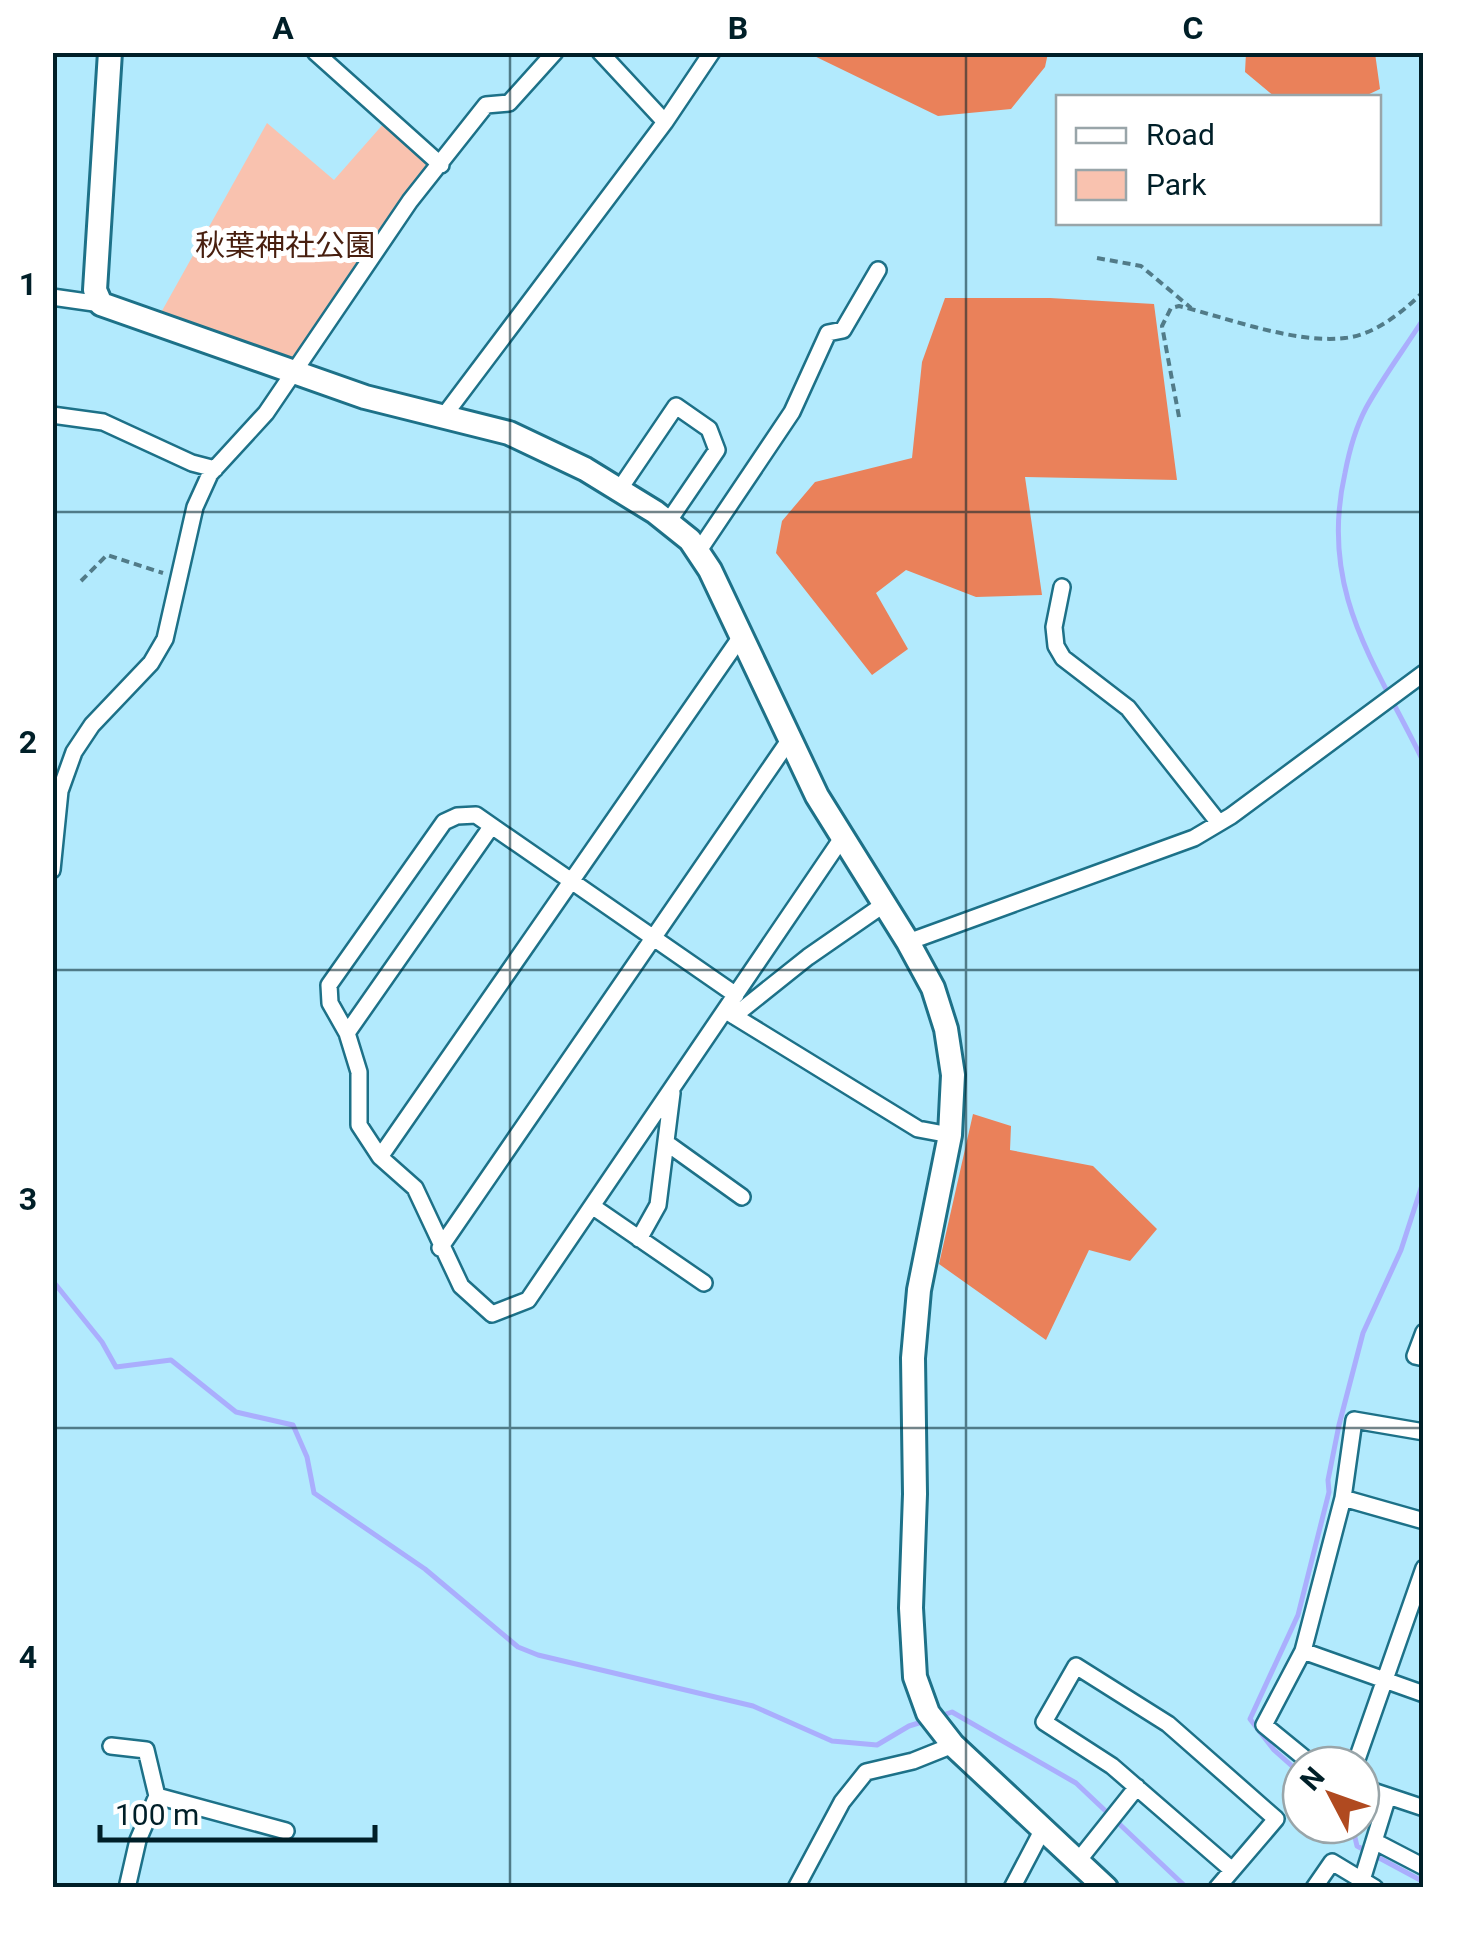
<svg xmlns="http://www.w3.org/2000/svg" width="1476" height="1940" viewBox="0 0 1476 1940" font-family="Roboto,'Noto Sans JP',sans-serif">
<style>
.green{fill:#f9c2af}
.forest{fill:#ea815a}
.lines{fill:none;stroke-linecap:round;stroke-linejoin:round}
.stream{stroke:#aaaefd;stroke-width:5}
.street-casing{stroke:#1d7188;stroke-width:20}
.secondary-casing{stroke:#1d7188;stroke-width:28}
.path{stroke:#517b88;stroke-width:4;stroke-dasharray:8 5;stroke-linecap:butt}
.street{stroke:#fff;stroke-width:15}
.secondary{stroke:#fff;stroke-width:22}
.grid{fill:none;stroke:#001f28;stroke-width:2.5;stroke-opacity:0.55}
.labels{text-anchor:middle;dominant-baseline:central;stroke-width:10;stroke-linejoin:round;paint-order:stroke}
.park-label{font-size:30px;fill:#481f0f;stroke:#fff}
.neatline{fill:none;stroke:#001f28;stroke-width:4}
.grid-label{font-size:32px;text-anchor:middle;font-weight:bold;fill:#001f28}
</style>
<rect width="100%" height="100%" fill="#b2eafd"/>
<!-- green -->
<path class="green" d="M385,122l46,43 -138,201 -135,-48 109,-195 67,57z"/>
<!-- forest -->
<path class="forest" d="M806,52h242v1l-3,14 -34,42 -73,7z
M1246,53h129l5,36 -17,8h-88l-30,-25z
M945,298h105l104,6 23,176 -152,-3 17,118 -66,2 -70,-27 -30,23 32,56 -36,26 -96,-122 6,-32 33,-39 97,-24 10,-96z
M973,1114l38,12 -1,24 83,16 64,63 -27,32 -41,-11 -43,90 -107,-76z"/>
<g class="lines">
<!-- stream -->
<path class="stream" d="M1424,318c-19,30 -41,59 -58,90 -10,19 -17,44 -21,65 -27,119 32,192 79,290
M52,1280l50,62 14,25 55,-7 65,52 57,13 14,32 7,36 111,76 93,78 20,8 215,51 79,35 45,4 32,-19 16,-5
M940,1716l12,-4 124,71 111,105
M1301,1774l-27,-24 -24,-31 48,-104 31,-123 -1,-12 11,-55 24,-92 38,-83 23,-71
M1352,1825l5,21 67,36"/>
<defs>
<path id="street" d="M315,52l126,113
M600,52l65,70
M52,297l49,7
M52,415l51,7 89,41 23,6
M443,417l222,-295 47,-70
M619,490l57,-84 33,23 8,21 -49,72
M698,552l94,-140 36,-79 15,-3 35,-60
M1062,587l-8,40 2,19 7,12 65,50 91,115
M491,827l-144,206 12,39v53l21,32 35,31 46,98 31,28 36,-14 314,-462
M52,870l8,-79 14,-39 18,-27 59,-62 14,-24 30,-132 15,-33 56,-61 144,-212 76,-96 23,-2 46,-51
M908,942l286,-104 37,-22 193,-143
M726,1011l192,118 32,6
M734,1016l74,-59 75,-52
M347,1033l-17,-30 -1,-18 115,-163 13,-6 19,-1 260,180
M668,1144l74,53
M380,1157l362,-522
M592,1206l112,77
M639,1239l19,-34 14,-112
M440,1248l350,-509
M1424,1332l-9,24 9,2
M1343,1498l81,23
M1303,1651l121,43
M111,1746l35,4 11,46 -19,44 -11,48
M1313,1765l-49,-40 39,-74 40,-153 11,-78 70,12
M1355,1765l69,-197
M1361,1787l63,21
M157,1796l129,35
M1374,1841l50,26
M1078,1861l59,-74
M1362,1880l26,-84
M796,1888l46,-86 24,-30 47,-11 40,-16
M1012,1888l31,-59
M1217,1888l59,-69 -108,-95 -92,-58 -32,56 68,44 120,104
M1314,1888l18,-26 43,26"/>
<path id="secondary" d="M110,52l-15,238 6,14 264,93 144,36 76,36 70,43 35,28 20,30 107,226 91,146 25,46 13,41 7,46 -3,60 -31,155 -6,68 2,136 -4,114 4,69 13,36 25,32 153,143"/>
</defs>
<!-- street casing -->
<use href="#street" class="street-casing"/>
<!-- secondary casing -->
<use href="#secondary" class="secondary-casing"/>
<!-- path -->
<path class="path" d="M1097,258l44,8 50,42
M1179,417l-17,-91 9,-18 8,-2c49,12 116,38 166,32 30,-3 59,-27 79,-47
M81,581l26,-26 56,18"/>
<!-- street -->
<use href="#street" class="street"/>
<!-- secondary -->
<use href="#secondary" class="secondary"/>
</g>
<!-- grid -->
<path class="grid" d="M510,52v1836M966,52v1836M52,512h1372M52,970h1372M52,1428h1372"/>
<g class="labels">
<!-- park labels -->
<g class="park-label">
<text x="285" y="245">秋葉神社公園</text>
</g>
</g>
<!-- border -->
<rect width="1476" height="1940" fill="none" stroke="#ffffff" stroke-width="110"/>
<!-- legend -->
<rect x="1056" y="95" width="325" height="130" fill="#ffffff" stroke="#99a5a9" stroke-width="2.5"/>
<rect x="1076" y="128" width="50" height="15" fill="#ffffff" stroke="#99a5a9" stroke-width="2.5"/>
<text x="1146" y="145" font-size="30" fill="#001f28">Road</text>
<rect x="1076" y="170" width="50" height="30" fill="#f9c2af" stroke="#99a5a9" stroke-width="2.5"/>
<text x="1146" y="195" font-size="30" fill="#001f28">Park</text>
<!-- north arrow -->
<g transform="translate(1331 1795) rotate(311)"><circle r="48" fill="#ffffff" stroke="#99a5a9" stroke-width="2.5"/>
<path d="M0-8L18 38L0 25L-18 38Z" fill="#b04a20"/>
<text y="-15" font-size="28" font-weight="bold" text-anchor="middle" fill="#001f28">N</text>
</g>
<!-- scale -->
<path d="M100 1825v15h275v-15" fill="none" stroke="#001f28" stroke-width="5"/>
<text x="115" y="1825" font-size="30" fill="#001f28" stroke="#ffffff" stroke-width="8" paint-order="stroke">100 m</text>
<rect x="55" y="55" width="1366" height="1830" class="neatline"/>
<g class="grid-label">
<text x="283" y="39">A</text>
<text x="738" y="39">B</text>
<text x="1193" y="39">C</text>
<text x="28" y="295">1</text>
<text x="28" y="753">2</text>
<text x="28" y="1210">3</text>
<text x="28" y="1668">4</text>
</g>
</svg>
